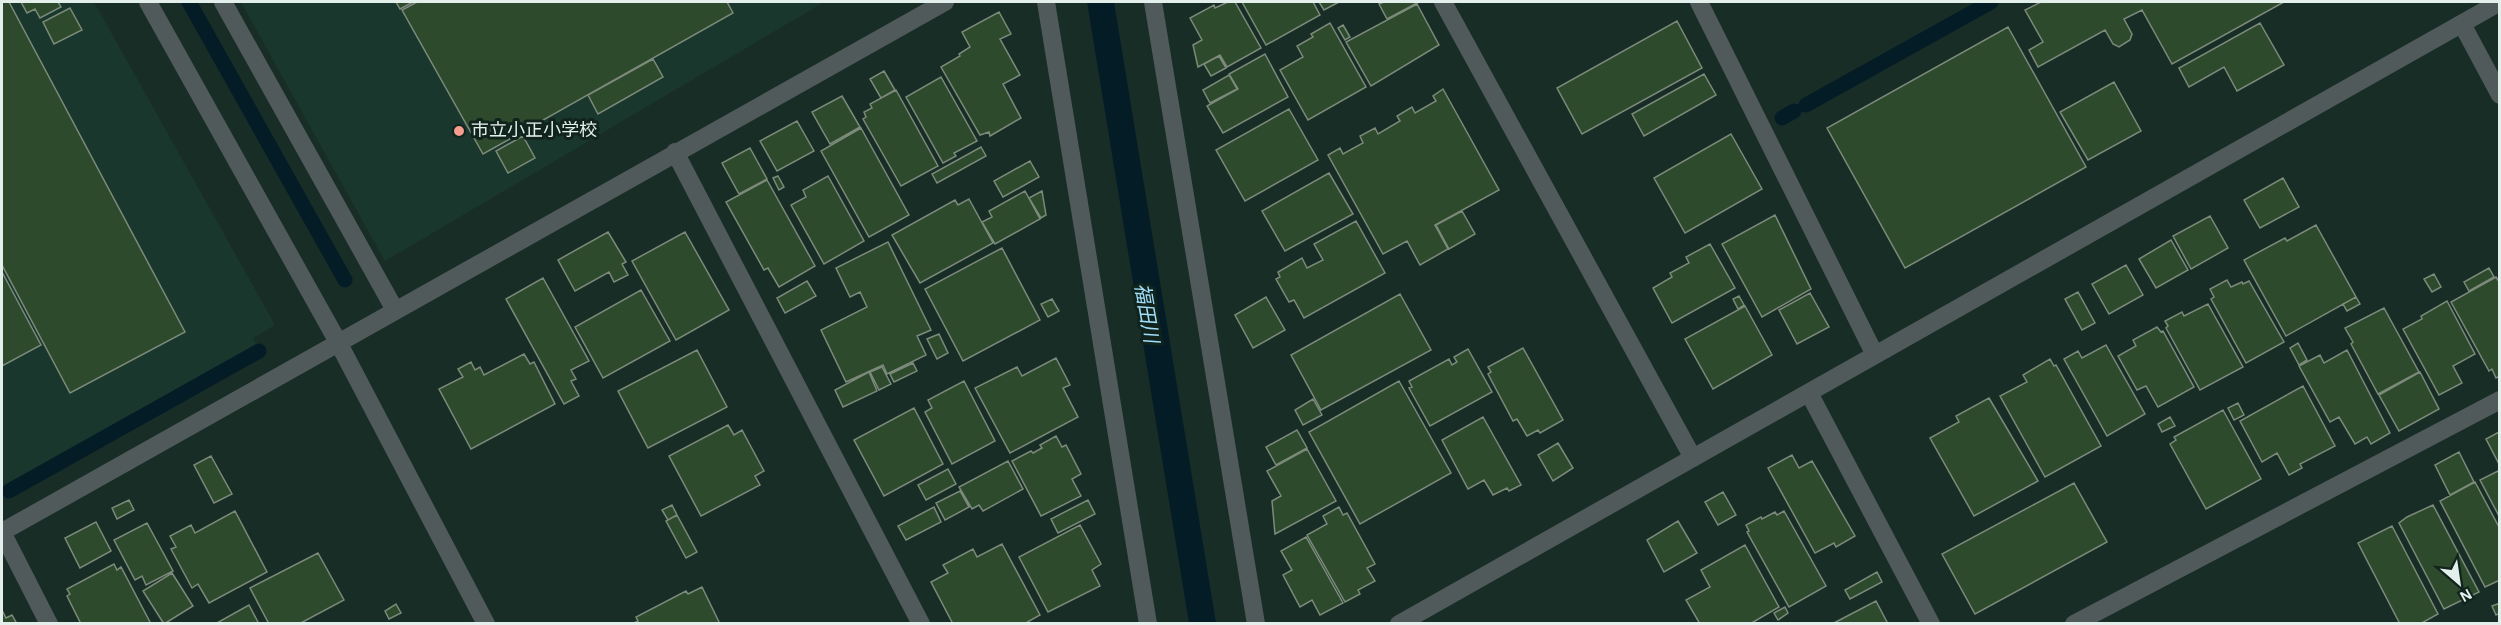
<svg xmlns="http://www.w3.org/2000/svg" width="2501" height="625" viewBox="0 0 2501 625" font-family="'Alegreya Sans','Noto Sans JP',sans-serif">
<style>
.built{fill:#1a372e}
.water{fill:#041c26}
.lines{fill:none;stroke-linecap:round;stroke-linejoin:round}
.stream{stroke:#041c26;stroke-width:15}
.building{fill:#2e4a2c;stroke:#7c8a7b;stroke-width:1.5}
.minor{stroke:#505a5a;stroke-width:18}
.poi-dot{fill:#f59d8e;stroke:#10231d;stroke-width:2}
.labels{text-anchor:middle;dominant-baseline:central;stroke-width:6;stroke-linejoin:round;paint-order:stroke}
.poi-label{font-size:18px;fill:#e3efea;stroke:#10231d;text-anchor:start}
.water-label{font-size:20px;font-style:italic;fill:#a2def9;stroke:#10231d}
</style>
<rect width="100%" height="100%" fill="#192d27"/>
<!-- built -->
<path class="built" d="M2,2h92l181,323 -22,13 4,7 -255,144z
M241,2h583l-439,259z"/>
<!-- water -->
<path class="water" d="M1087,2h27l102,621h-27z"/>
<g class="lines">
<!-- stream -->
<path class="stream" d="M189,2l156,278
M1806,105l185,-103
M1782,118l12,-7
M9,491l250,-140"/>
</g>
<!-- building -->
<path class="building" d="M2,2h7l176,330 -115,61 -68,-128z
M21,2h37l3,5 -21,11 -5,-9 -8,4z
M396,2h17l-13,7z
M417,2h310l6,11 -250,141 -81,-144z
M1228,2h7l26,46 -34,19 -7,-12 -22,12 -5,-22 9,-5 -12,-22 24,-13 1,3z
M1242,2h71l7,13 -54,30z
M1319,2h20l-15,8z
M1384,2h35l-32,17 -8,-15z
M2041,2h243l-112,62 -30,-54 -18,9 8,15 -2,6 -11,7 -6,-3 -8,-14 -67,37 -9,-17 14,-8 -18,-32z
M1417,4l22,41 -68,41 -25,-44z
M70,8l12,22 -28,14 -11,-22z
M999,12l12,22 -11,5 20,36 -17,9 18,34 -31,18 -1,-4 -9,3 -39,-68 19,-11 -1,-2 11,-7 -8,-15z
M1677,21l25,47 -120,66 -25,-46z
M1330,23l36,64 -58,33 -28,-50 23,-13 -6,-11 16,-9 -2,-3z
M2260,23l24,42 -47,26 -13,-24 -35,20 -10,-19z
M1343,25l7,12 -5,3 -7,-12z
M2008,27l78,140 -181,101 -78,-140z
M1265,54l23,43 -65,36 -16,-27 31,-17 -9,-15z
M1219,56l7,12 -15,8 -7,-12z
M653,59l10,18 -65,37 -10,-19z
M884,71l11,19 -14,8 -11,-19z
M1704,74l12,21 -72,41 -12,-22z
M1229,75l8,14 -27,14 -7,-13z
M941,77l36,64 -23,12 2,3 -13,7 -37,-66z
M2114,82l27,49 -53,29 -28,-48z
M1443,89l56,101 -64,35 13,24 -28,16 -13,-24 -24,13 -55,-99 12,-7 3,6 20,-11 -3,-7 15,-8 3,6 22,-13 -3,-5 15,-9 3,6 21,-12 -3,-5z
M896,90l42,76 -37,20 -38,-67 3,-2 -2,-5 8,-4 -2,-4z
M842,96l18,31 -30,17 -18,-32z
M1289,109l29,51 -73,41 -29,-51z
M797,121l17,30 -37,20 -17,-30z
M861,128l48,87 -40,22 -48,-86z
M1731,134l31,55 -77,44 -31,-55z
M523,136l12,22 -27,15 -12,-22z
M981,147l5,9 -49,27 -5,-9z
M750,148l17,31 -28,15 -17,-31z
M1030,161l9,16 -36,20 -9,-16z
M1329,173l24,41 -68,37 -23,-40z
M778,176l6,11 -5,3 -6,-12z
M828,176l36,65 -40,23 -33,-59 15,-8 -3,-7z
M2283,178l16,29 -39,21 -16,-28z
M767,180l48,86 -36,21 -11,-19 -4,2 -38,-68z
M1025,191l15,28 -45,25 -13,-22 10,-5 -3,-6z
M1042,191l4,24 -5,3 -12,-20z
M969,199l24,44 -73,40 -28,-48 63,-35 3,5z
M1462,211l13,23 -26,15 -13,-24z
M1775,215l36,74 -49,28 -40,-73z
M2210,216l18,32 -37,21 -18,-33z
M1356,221l29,52 -81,45 -10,-18 -5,2 -13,-23 4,-2 -2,-5 24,-14 5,10 16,-8 -9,-16z
M2316,225l40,72 -70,39 -42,-76 41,-22 2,3z
M608,232l18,30 -4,2 6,11 -14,7 -5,-10 -34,19 -17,-31z
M685,232l44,78 -53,30 -44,-79z
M2171,240l17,30 -32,18 -17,-29z
M888,242l43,88 -14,6 9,19 -39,19 -4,-9 -37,17 -25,-52 46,-23 -7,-15 -10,5 -14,-29z
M1710,244l25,44 -63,35 -19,-35 19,-11 -2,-4 19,-10 -3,-6z
M1002,248l38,72 -77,41 -38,-72z
M2126,265l17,30 -34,19 -17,-30z
M2489,268l5,9 -25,14 -5,-9z
M2,272l39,73 -39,21z
M2434,274l7,13 -9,5 -8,-13z
M2496,277l4,6v93l-4,2 -4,-9 -3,2 -38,-69z
M543,278l46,83 -18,9 5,9 -5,2 8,15 -15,8 -58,-105z
M2227,280l4,7 11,-5 1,2 6,-3 35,61 -38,21 -35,-64 3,-2 -4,-8z
M807,281l9,15 -31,17 -8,-15z
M641,290l29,51 -67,37 -28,-51z
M2078,292l17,31 -13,7 -17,-31z
M1810,293l19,34 -32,17 -18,-34z
M1400,294l31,56 -110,60 -30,-55z
M1739,296l5,9 -6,4 -5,-10z
M1266,297l19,33 -32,18 -18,-33z
M2356,297l4,7 -13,7 -4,-7z
M1052,299l7,12 -11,6 -7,-13z
M2447,301l28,53 -22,12 9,17 -23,12 -36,-66 19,-10 -1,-3z
M2208,304l35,63 -43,23 -34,-62 2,-2 -3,-5 17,-9 2,4z
M1745,306l27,49 -59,34 -28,-50z
M2384,308l35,64 -41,22 -27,-50 2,-2 -8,-14z
M2157,327l4,5 2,-1 31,56 -36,20 -12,-21 -9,4 -19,-34 18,-10 -3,-6z
M939,334l9,19 -11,6 -10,-20z
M2298,343l9,17 -8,5 -9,-17z
M2106,345l39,69 -38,22 -43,-77 14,-8 4,7z
M1523,348l40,72 -23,13 -2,-3 -11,6 -10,-17 -4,2 -25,-47 3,-2 -3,-5z
M1468,349l24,43 -62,34 -21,-38 3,-1 -3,-6 40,-22 3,6 5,-3 -3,-5z
M697,350l30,57 -79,41 -30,-57z
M2347,350l43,83 -19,11 -4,-7 -12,7 -16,-27 -9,5 -31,-56 21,-11 4,8z
M524,354l6,10 4,-2 21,42 -84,45 -32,-60 24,-12 -5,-8 13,-7 4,8 5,-3 4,8z
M1056,358l14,27 -7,3 15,29 -68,36 -35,-65 42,-21 5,9z
M2050,359l4,7 2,-1 45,81 -56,31 -45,-81 27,-14 -4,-7z
M913,363l4,8 -23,11 -4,-8z
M882,367l9,17 -12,6 -9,-18z
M869,372l8,19 -34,16 -8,-17z
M2420,372l19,37 -40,22 -20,-36z
M964,381l31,60 -43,23 -27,-52 7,-4 -4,-8z
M1399,381l52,92 -91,51 -51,-92z
M2303,386l32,60 -35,18 2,4 -13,7 -12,-22 -15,9 -22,-41z
M1989,398l49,83 -64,35 -44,-78 29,-16 -3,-6z
M1313,399l9,16 -19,10 -8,-15z
M2238,403l6,12 -10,5 -6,-12z
M914,408l29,56 -59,32 -30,-56z
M2223,410l38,69 -55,30 -36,-65 6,-4 -2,-3z
M1483,417l38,68 -12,6 -2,-3 -14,7 -9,-15 -16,9 -26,-49z
M2170,417l5,9 -13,6 -4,-8z
M728,425l6,10 8,-5 22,41 -9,5 5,9 -59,31 -32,-60z
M1297,430l10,18 -31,17 -10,-18z
M2499,432h1v34l-14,-27z
M1056,436l6,11 4,-2 15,29 -9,5 9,17 -40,20 -29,-55 19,-10 2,2 9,-5 -2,-3z
M1558,443l15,25 -20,13 -15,-26z
M1307,449l29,52 -61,33 -3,-33 9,-5 -14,-25z
M2459,452l15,30 -24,13 -15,-30z
M1792,455l7,13 13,-7 43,75 -19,11 -2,-4 -19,10 -47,-85z
M211,456l21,38 -18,9 -20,-38z
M1008,461l15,28 -40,22 -4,-6 -7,4 -13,-22z
M948,469l8,15 -30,16 -8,-15z
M2500,470v48l-20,-38z
M2475,482l25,47v51l-15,7 -45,-86z
M2074,483l33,59 -132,72 -33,-60z
M960,491l9,16 -24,13 -9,-17z
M1723,492l13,23 -18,10 -13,-23z
M129,500l5,10 -17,9 -5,-11z
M1088,500l7,14 -37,19 -7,-14z
M672,505l5,10 -9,5 -6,-10z
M2433,505l46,87 -35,17 -45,-86 8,-6z
M934,507l7,15 -35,18 -8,-14z
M1339,507l4,8 4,-2 28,51 -8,4 8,13 -17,9 2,4 -15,8 -38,-67 20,-11 -4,-8z
M235,511l32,61 -58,31 -11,-19 -6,4 -21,-39 5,-2 -6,-11 21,-11 4,8z
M1784,511l42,75 -37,21 -42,-75 2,-1 -3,-6 15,-8 1,2 13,-7 2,3z
M677,515l20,37 -11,6 -20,-37z
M1678,521l19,32 -33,19 -17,-32z
M96,522l15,29 -31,17 -15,-30z
M147,523l26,48 -27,14 -4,-9 -7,4 -21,-40z
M1080,525l21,39 -9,6 8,16 -52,26 -29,-55z
M2392,526l46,88 -18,10h-20l-42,-81z
M1306,537l37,66 -23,12 -8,-15 -12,7 -17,-32 9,-5 -11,-19z
M1002,544l38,71 -16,9h-71l-22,-42 17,-9 -5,-8 30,-16 4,8z
M1745,545l34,62 -29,17h-50l-14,-24 24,-13 -9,-17z
M318,553l26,47 -45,24h-30l-19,-36z
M114,564l3,6 4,-3 30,57h-70l-14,-28 3,-2 -3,-5z
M1877,572l5,10 -32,17 -5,-9z
M172,573l21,33 -29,18 -21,-33z
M702,587l18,37h-88l6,-3 -2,-4 50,-26 2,3z
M1876,601l12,23h-56z
M2500,603v10l-4,2 -4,-9z
M396,604l5,9 -12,6 -4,-8z
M249,605l10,19h-44z
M1785,607l3,6 -10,7 -4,-7z
M2,610l4,8 6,-3 5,9h-15z"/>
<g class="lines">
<!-- minor -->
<path class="minor" d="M148,2l190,340 148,282
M223,2l172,308
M1046,2l102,622
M1153,2l103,622
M1443,2l250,456
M1699,2l176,353
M2462,24l38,71
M675,152l246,472
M1809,393l122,231
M2,532l943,-530
M2,532l47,92
M1399,624l1101,-622
M2074,624l426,-224"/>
</g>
<!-- markers -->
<circle class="poi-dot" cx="459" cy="131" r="6"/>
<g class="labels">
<!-- poi labels -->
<g class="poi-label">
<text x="471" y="131">市立小正小学校</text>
</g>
<!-- water labels -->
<g class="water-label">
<text transform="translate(1146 313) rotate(80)">福田川</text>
</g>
</g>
<!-- border -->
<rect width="2501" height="625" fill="none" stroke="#e3efea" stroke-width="6"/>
<!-- north arrow -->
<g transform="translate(2459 583) rotate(151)" stroke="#10231d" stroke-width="4.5" paint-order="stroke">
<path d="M0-4.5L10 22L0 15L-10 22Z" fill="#e3efea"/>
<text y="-9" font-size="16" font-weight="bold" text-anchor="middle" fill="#e3efea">N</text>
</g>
</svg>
